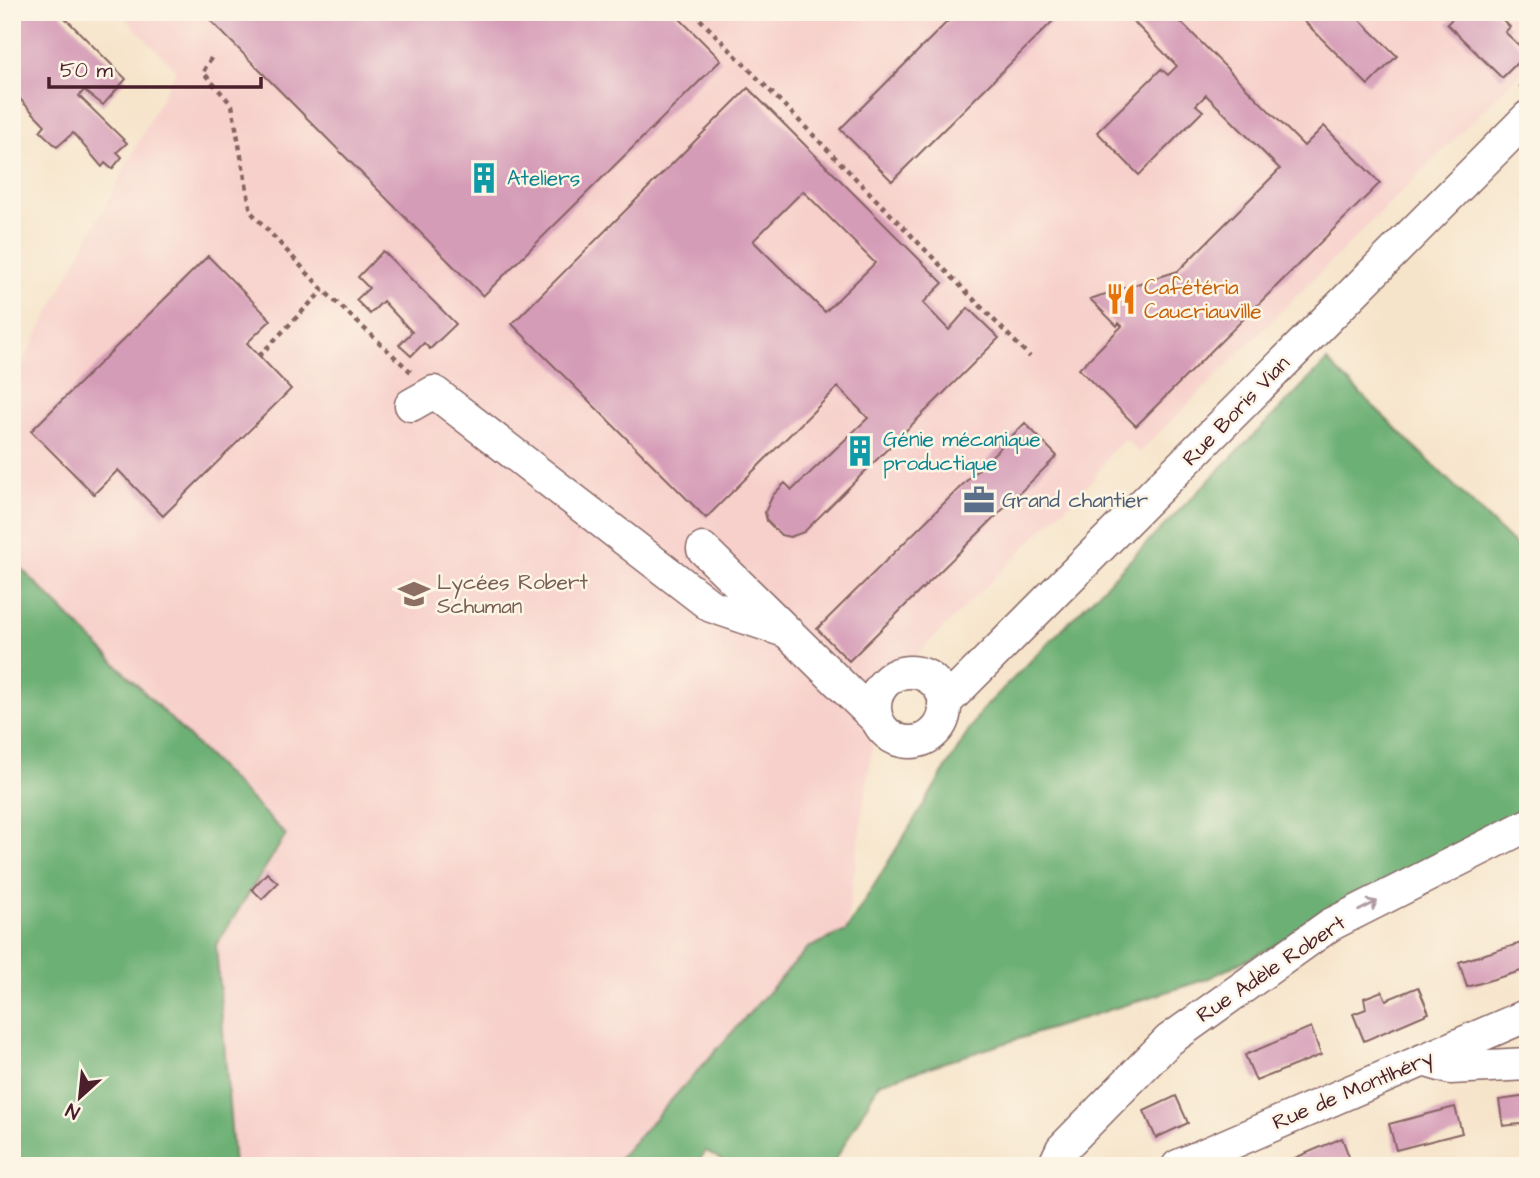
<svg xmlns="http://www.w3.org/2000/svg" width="1540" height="1178" viewBox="0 0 1540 1178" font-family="'Architects Daughter',sans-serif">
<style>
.built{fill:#f7d0cb}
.forest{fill:#6db074;stroke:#5c6850;stroke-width:2}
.building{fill:#d59cb7;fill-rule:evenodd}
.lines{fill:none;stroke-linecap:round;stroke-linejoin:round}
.minor-casing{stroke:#866463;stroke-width:35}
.path{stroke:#866463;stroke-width:4.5;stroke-dasharray:5 5;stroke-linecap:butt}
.minor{stroke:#fff;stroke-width:32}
.oneway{stroke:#ae9aa0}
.labels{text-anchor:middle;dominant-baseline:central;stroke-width:5;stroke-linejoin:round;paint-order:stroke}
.culture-label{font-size:21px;fill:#0d838f;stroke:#fcf5e5;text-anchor:start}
.food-label{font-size:21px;fill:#c56008;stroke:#fcf5e5;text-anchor:start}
.street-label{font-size:21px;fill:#4a1f2b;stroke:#fcf5e5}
.service-label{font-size:21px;fill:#4e5e75;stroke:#fcf5e5;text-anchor:start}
.education-label{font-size:21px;fill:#785e54;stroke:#fcf5e5;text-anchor:start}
</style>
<rect width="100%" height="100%" fill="#fcf5e5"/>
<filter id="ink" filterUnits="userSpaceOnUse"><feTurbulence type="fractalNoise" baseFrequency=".0143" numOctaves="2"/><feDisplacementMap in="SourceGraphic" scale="14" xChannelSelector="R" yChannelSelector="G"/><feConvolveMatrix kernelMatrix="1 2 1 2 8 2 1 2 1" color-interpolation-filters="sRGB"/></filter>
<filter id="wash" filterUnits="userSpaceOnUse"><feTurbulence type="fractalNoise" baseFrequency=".00686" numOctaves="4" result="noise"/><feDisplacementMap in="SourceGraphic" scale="28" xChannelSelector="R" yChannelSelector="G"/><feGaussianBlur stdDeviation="1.57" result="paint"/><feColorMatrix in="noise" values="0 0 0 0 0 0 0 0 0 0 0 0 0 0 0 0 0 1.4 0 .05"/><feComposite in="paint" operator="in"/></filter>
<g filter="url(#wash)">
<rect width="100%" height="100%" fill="#f6e4ca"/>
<!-- built -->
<path class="built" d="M119,12h1409v54l-389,387 -14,-14 -14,13 -19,29 -212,210 -34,240 -38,17 -196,218h-378l-18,-221 69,-110 -273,-276v-176l164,-313z"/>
<!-- forest -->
<path class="forest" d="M1327,361l201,197v264l-321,157 -328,104 -47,83h-100l-26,-15 -11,15h-83l196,-218 38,-17 135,-220z
M12,559l274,276 -70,110 18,221h-222z"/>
<g id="blocks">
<!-- building -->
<path class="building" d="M12,12h47l67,67 -23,26 -19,-15 -5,6 48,47 -10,9 5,5 -10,12 -7,-6 -3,4 -29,-34 -16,14 -17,-16 5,-6 -33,-34z
M202,12h471l48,48 -238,236z
M957,12h105l-170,169 -52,-52z
M1124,12h47l133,134 20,-20 56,57 -244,243 -57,-57 43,-43 -3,-3 -2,3 -27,-27 88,-28 102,-102 -74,-74 -10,10 7,6 -64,64 -42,-43 64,-63 7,6 9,-9z
M1295,12h57l45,44 -29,29z
M1447,12h48l15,15 -5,5 22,21 -25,25 -55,-54 6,-6z
M748,88l195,195 -20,20 26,27 19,-22 31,30 -195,194 -14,5 -9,-2 -14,-14 -2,-9 8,-17 12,-12 7,7 76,-72 -30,-31 -132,131 -194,-194zM803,191l72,72 -50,49 -72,-71z
M383,251l73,73 -26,25 -6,-6 -13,13 -12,-11 13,-13 -29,-31 -13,13 -14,-14 13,-12 -11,-11z
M208,256l63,64 -24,23 44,46 -128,127 -45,-46 -24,24 -63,-63z
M1025,423l32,33 -208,205 -32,-32z
M267,873l11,10 -16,16 -10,-10z
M1528,941v28l-61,18 -8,-25z
M1418,987l11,26 -65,28 -11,-27 13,-5 -2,-11 18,-7 4,9z
M1311,1027l10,28 -65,26 -11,-26z
M1176,1096l12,27 -32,15 -12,-27z
M1528,1096v27l-25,3 -4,-26z
M1455,1107l7,26 -66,17 -7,-26z
M1342,1138l9,24 -9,4h-66z"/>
</g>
</g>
<g filter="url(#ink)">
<use href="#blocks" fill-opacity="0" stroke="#866463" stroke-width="2"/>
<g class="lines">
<defs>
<path id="minor" d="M411,405l23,-13 277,214 74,25
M703,549l174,171
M875 707a35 35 0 1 1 70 0a35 35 0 1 1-70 0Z
M944,704l584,-587
M1423,1060l27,8 78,-4
M1054,1166l8,-17 107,-109 161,-115 198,-100
M1178,1166l350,-151"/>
</defs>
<!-- minor casing -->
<use href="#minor" class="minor-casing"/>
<!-- path -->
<path class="path" d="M693,12l337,345
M211,58l-8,14 29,33 19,107 72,78 89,83
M1520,88l8,-8
M259,356l64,-66"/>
<!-- minor -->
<use href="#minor" class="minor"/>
</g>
<!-- one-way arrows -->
<defs><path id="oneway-shaft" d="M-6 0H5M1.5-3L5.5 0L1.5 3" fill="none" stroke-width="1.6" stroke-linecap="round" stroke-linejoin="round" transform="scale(1.75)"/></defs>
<use class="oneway" href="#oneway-shaft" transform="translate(1368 906) rotate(-27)"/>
</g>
<!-- icons -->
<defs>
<symbol id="building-bare" viewBox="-9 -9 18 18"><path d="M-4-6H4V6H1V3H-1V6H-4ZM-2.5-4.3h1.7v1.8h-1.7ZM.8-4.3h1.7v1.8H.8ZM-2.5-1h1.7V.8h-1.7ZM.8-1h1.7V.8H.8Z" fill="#0f9aa8" stroke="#fcf5e5" stroke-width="2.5" paint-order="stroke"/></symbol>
<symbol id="restaurant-bare" viewBox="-9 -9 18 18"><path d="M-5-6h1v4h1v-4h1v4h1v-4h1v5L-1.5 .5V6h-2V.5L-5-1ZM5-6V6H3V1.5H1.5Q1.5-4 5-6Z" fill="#e8710a" stroke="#fcf5e5" stroke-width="2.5" paint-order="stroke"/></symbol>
<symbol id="office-bare" viewBox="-9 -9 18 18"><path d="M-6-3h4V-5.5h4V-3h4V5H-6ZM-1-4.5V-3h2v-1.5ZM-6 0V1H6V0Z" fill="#5c6f8a" stroke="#fcf5e5" stroke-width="2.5" paint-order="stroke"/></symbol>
<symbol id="school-bare" viewBox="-9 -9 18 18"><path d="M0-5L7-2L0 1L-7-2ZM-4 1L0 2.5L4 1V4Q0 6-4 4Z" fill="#8d6e63" stroke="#fcf5e5" stroke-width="2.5" paint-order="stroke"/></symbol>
</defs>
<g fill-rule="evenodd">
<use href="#building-bare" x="462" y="156" width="44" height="44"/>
<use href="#restaurant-bare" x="1099" y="277" width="44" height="44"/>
<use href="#building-bare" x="838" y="429" width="44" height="44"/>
<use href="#office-bare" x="957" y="478" width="44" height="44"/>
<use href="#school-bare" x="392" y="572" width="44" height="44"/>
</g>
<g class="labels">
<!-- culture labels -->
<g class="culture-label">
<text x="507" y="178">Ateliers</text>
<text x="883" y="439">Génie mécanique<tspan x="883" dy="24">productique</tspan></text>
</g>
<!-- food labels -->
<g class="food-label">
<text x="1144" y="287">Cafétéria<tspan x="1144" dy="24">Caucriauville</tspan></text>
</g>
<!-- street labels -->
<g class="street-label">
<text transform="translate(1236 411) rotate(-46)">Rue Boris Vian</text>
<text transform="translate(1271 969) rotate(-34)">Rue Adèle Robert</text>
<text transform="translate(1353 1090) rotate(-23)">Rue de Montlhéry</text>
</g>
<!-- service labels -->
<g class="service-label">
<text x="1002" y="500">Grand chantier</text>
</g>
<!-- education labels -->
<g class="education-label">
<text x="437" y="582">Lycées Robert<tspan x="437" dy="24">Schuman</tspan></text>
</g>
</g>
<!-- margin -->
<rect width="1540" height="1178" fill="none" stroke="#fcf5e5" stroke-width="42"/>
<!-- north arrow -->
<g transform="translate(80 1097) rotate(207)" stroke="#fcf5e5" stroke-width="5" paint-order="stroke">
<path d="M0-5L12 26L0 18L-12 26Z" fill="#4a1f2b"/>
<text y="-10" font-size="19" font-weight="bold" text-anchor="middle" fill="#4a1f2b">N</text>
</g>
<!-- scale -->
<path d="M49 77v10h212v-10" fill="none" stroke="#4a1f2b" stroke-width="3.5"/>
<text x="60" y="77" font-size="21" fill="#4a1f2b" stroke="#fcf5e5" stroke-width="5" paint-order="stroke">50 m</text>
</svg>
